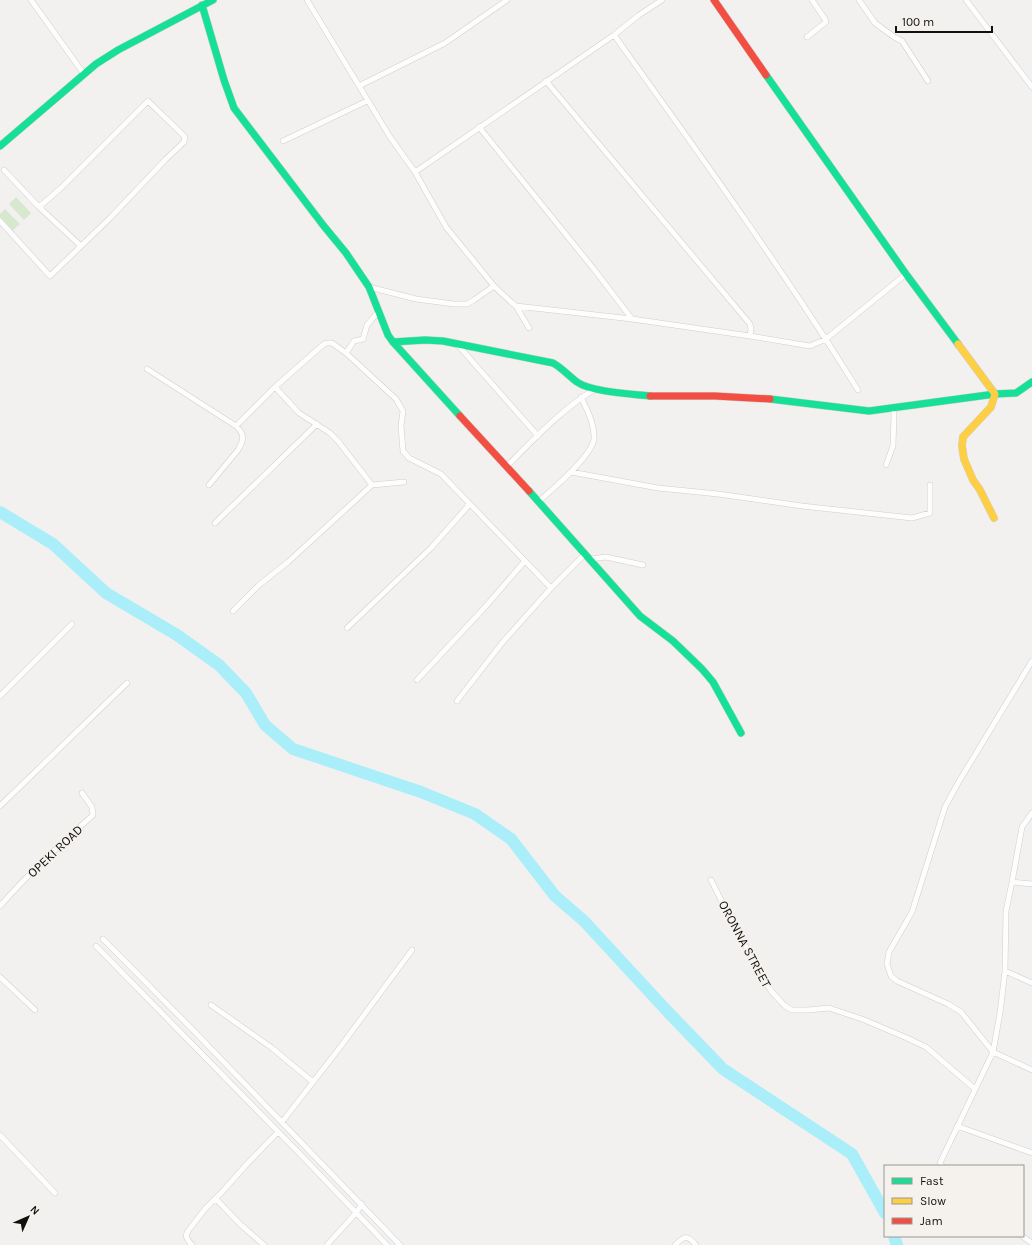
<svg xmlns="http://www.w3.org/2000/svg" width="1032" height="1245" viewBox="0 0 1032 1245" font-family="Karla,sans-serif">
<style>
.green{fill:#d6e9ce}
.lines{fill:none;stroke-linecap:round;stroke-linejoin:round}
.river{stroke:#aaeefa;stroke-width:12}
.street-casing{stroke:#d0cecd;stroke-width:6}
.fast-casing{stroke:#d0cecd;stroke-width:8}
.slow-casing{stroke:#d0cecd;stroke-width:8}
.jam-casing{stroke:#d0cecd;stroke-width:8}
.street{stroke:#fdfdfd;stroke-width:5}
.fast{stroke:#16e098;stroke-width:7}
.slow{stroke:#ffcf43;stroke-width:7}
.jam{stroke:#f24e42;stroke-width:7}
.labels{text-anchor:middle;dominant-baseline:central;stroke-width:3.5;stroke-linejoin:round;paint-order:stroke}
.street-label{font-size:13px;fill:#11100e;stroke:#f5f2ed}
</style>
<rect width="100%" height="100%" fill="#f3f1ef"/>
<!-- green -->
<path class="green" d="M16,197l15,16 -7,7 -15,-16z
M5,209l15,15 -8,7 -12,-13v-4z"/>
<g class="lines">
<!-- river -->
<path class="river" d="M0,512l53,32 53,49 71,42 42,30 27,28 19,32 28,24 128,43 54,22 36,25 44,57 29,25 84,91 55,57 129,85 33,59
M894,1236l3,9"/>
<defs>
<path id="street" d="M31,0l53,74
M307,0l83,137 25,35 31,55 48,59 17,16 5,4 116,13 118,17 60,10 16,-7 80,-65
M859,0l16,23 19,14 8,4 26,40
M966,0l66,87
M614,35c84,117 168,233 244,355
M807,37l19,-15 -1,-3 -13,-19
M546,81l204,243 1,5 -1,7
M359,86l86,-43 62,-43
M479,127l114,141 39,51
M283,141l84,-40
M4,170l35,37 42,39
M415,172l199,-137 25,-20 23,-15
M0,221l50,55 60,-58 56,-59 18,-17 1,-5 -5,-5 -32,-31 -86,86 -23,20
M369,287l47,12 38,5h13l7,-4 20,-14
M516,306l13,22
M457,344l81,92
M346,353l8,-12 9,-2 4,-14 12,-14
M147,369l89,57c9,8 8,14 2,24l-29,35
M275,387l24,26 31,20 8,8 34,44
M236,426l39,-39 49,-43 3,-1h5l14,10 50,46 7,12 -2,15 2,25 6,7 32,16 110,114
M886,465l7,-19 1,-32 -1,-6
M506,467c27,-27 56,-58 89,-78
M571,472l87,16 60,6 84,12 110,12 18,-5v-28
M539,501c14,-12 53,-45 55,-62 1,-15 -7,-29 -13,-42
M215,523l102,-99
M590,559l16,-2 37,8
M233,611l26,-26 29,-23 84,-77 32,-3
M347,628l84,-80 38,-43
M1032,661l-74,122 -13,24 -33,105 -23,40 -2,12 4,12 6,5 51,23 13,8 32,40 39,18
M417,680l69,-74 38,-44
M0,696l72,-72
M457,701l45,-58 49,-55 34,-34
M0,806l127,-123
M711,880l17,34 9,14 19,40 16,24 13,14 7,4h16l21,-2 33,11 45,19 19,9 49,42
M1012,882l20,2
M0,906c29,-33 61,-62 93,-91l-1,-8 -10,-14
M103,939l90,91 207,215
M96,946l204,208 87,91
M1005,971l27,12
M0,977l35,33
M211,1005l61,43 41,34
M282,1122l59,-76 71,-96
M957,1126l75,27
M0,1135l55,58
M942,1166l-2,-3 53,-111 7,-39 5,-42 1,-60 6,-29 10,-55 10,-14
M216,1199l24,25 24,21
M1022,1236l10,7
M192,1245c-4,-5 -8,-8 -4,-14l17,-22 17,-17 24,-27 32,-33
M327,1245l29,-32 6,-9
M675,1245c9,-9 12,-11 21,0"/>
<path id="fast" d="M202,5l22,75 10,28 89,117 23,28 23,34 19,48 5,7 67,74
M766,75l140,199 52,70
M0,146l96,-82 22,-14 95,-50
M393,342l32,-2 18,1 110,22c9,5 16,13 24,19 14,10 55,12 73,14
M770,399l99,12 126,-17 21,-1 16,-11
M529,491l111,125 33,25 29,28 11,13 28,51"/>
<path id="slow" d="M958,344l37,50 -4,13 -28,30 -1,9 2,13 9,21 7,10 14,28"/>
<path id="jam" d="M714,0l52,75
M650,396h65l55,3
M460,416l69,75"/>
</defs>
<!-- street casing -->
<use href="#street" class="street-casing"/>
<!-- fast casing -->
<use href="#fast" class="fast-casing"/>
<!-- slow casing -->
<use href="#slow" class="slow-casing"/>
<!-- jam casing -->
<use href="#jam" class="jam-casing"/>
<!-- street -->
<use href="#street" class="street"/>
<!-- fast -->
<use href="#fast" class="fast"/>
<!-- slow -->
<use href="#slow" class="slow"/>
<!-- jam -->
<use href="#jam" class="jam"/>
</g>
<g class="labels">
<!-- street labels -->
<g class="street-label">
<text transform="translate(55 851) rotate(-43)">OPEKI ROAD</text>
<text transform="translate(745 944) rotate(62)">ORONNA STREET</text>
</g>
</g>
<!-- legend -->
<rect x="884" y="1165" width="140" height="72" fill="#f5f2ed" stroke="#9a9894"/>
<rect x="892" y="1178" width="20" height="6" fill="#16e098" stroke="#9a9894"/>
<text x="920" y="1185" font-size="12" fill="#11100e">Fast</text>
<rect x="892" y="1198" width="20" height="6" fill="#ffcf43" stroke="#9a9894"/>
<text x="920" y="1205" font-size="12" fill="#11100e">Slow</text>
<rect x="892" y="1218" width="20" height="6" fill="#f24e42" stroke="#9a9894"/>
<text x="920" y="1225" font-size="12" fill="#11100e">Jam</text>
<!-- north arrow -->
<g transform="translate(28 1217) rotate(45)" stroke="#f5f2ed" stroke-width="3" paint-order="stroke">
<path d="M0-3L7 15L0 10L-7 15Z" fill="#11100e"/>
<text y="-6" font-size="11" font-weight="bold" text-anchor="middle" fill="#11100e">N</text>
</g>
<!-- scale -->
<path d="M896 26v6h96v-6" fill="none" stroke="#11100e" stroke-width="2"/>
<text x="902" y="26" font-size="12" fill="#11100e" stroke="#f5f2ed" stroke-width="3" paint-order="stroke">100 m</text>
</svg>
